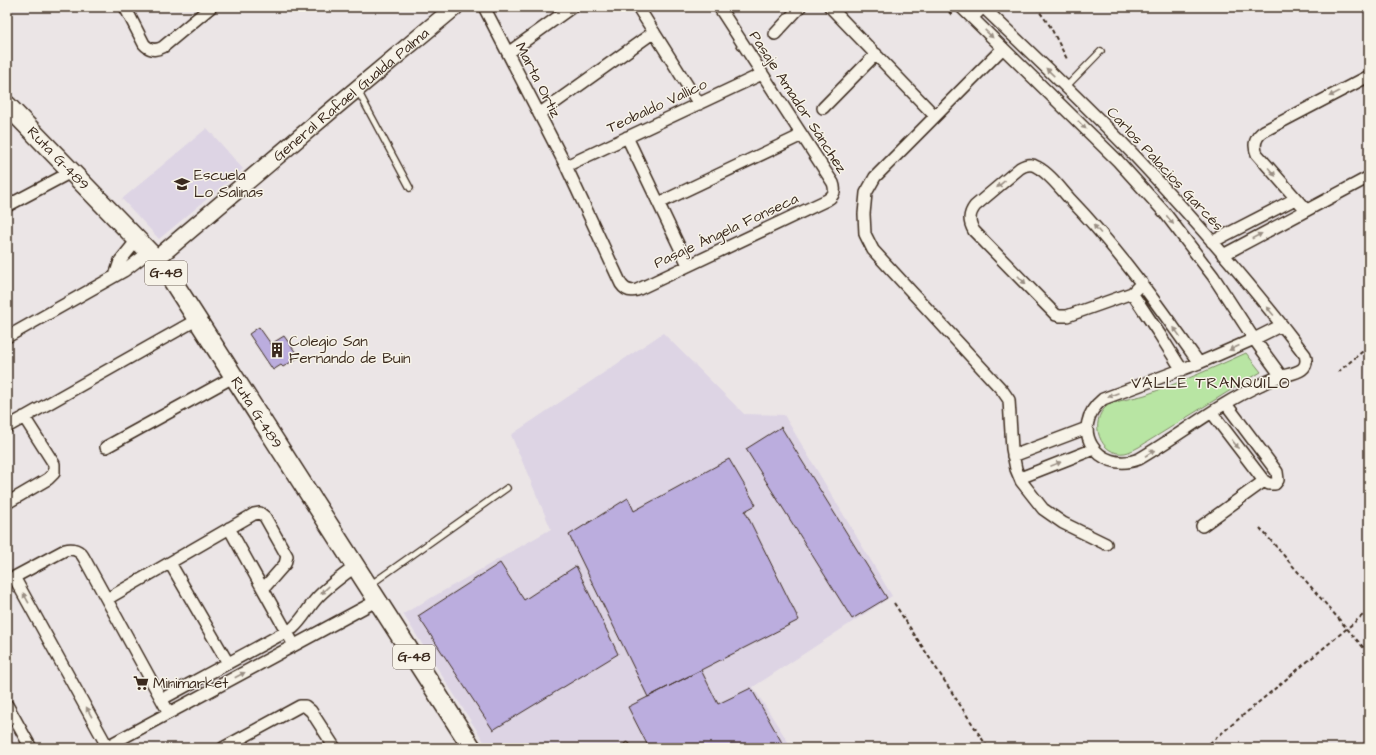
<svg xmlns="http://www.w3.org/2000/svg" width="1376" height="755" viewBox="0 0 1376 755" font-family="'Architects Daughter',sans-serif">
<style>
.built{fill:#ddd4e4}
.green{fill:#b8e5a3;stroke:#7a8860}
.building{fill:#bbadde;stroke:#3b2a1e}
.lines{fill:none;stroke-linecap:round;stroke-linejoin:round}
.service-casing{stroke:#3b2a1e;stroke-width:8}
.minor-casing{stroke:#3b2a1e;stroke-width:14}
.secondary-casing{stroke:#3b2a1e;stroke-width:19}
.primary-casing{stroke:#3b2a1e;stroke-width:21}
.path{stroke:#3b2a1e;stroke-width:2;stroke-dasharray:4 3;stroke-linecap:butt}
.service{stroke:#f7f3e8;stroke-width:5.5}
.minor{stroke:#f7f3e8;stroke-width:11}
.secondary{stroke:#f7f3e8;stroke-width:16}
.primary{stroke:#f7f3e8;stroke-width:18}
.oneway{fill:#998e83}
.labels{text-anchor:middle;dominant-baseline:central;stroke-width:3;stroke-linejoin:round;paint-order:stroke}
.shield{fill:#f7f3e8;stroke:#73665b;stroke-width:1}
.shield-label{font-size:14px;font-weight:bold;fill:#3b2a1e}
.street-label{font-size:15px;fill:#3b2a1e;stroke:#f7f3e8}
.poi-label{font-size:15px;fill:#3b2a1e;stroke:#f7f3e8;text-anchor:start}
.neighbourhood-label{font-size:16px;letter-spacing:1px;fill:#3b2a1e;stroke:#f7f3e8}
</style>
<rect width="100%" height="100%" fill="#ebe5e6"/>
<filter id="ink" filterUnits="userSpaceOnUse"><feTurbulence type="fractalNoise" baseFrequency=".025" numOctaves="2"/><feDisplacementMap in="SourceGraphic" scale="8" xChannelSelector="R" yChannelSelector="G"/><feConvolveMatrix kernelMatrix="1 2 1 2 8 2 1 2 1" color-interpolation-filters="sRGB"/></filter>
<g filter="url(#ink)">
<!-- built -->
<path class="built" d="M207,128l36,41 -84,70 -37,-40z
M663,333l81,81 40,1 108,181 -139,91 39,61h-304l-85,-134 148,-85 -40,-94z"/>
<!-- green -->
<path class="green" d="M1246,353l15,19 -35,21 -87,54c-4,2 -9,5 -14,6 -25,4 -37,-32 -18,-47 6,-5 28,-8 38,-11 34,-12 68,-27 101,-42z"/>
<!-- building -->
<path class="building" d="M259,327l12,17 13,-8 15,21 -16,10 -2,-2 -8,5 -24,-36z
M781,427l106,171 -35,21 -106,-170z
M729,459l27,46 -11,6 54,109 -151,77 -79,-162 59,-37 6,13z
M500,563l24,37 52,-34 42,88 -125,76 -75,-114z
M701,670l17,34 33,-16 34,60h-136l-21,-41z"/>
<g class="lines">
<defs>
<path id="service" d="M1066,87l35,-36
M358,91l52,97
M370,585l137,-97
M625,748l2,-2"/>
<path id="minor" d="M125,7l19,37c5,6 12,7 19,3l48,-40
M484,7l82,159 55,118c4,6 9,8 16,6l190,-90c7,-4 9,-9 6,-17l-114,-176
M638,7l61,97
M830,7l105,109
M961,7l157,154 47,52 48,63 41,63 27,37
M972,18l11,-11c51,49 102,97 151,148 60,64 118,130 171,200 6,18 -14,18 -26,22 -7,2 -13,5 -19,8 -43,20 -80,50 -121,74 -41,16 -72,-31 -36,-60l96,-36 55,-24 28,-14
M775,34l25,-27
M1003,48l-128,129 -9,16 -2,21 1,20 8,16 129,140 7,10 3,49 4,20 5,12 22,28 20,14 43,21
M508,53l64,-46
M823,108l53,-54
M539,114l115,-82
M627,137l61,128
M566,166l196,-92
M659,203l143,-68
M7,206l64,-34
M1306,210l-49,-56c-4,-9 -2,-17 7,-23l105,-55
M1212,242l83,-43
M1223,255l146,-78
M115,276l5,-15 17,-21
M1142,283l-10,10 -65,23h-7l-4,-1 -82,-84c-5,-9 -6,-16 1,-25l45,-38c5,-3 11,-5 17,-1 12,6 23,21 32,31 50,52 89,107 130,165
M1132,293l28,42 22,35
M7,337l117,-66 25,-19
M1212,413l52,68 5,3h6l3,-4 -1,-8 -51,-68
M7,427l191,-108
M106,447l129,-71
M1013,456l74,-28
M1020,478l74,-29
M7,503l41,-24 6,-6v-9l-30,-47
M1202,526l62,-45
M229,528l65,117
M170,563l58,100
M14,577l93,169
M7,581l58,-31c8,-2 15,0 19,8l85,155
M107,599l147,-85 6,-1 5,4 22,39 -2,8 -21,24
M162,699l131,-71c10,-9 15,-20 24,-30 11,-12 25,-22 39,-32
M7,705l24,43
M104,748l274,-148
M223,748l77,-42h5l6,5 24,37"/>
<g id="secondary">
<path id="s1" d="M156,259l184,-156 115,-96"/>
</g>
<g id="primary">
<path id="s2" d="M7,105l149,154 14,18 302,471"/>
</g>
</defs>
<!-- service casing -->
<use href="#service" class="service-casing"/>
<!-- minor casing -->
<use href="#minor" class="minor-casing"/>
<!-- secondary casing -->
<use href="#secondary" class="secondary-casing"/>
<!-- primary casing -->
<use href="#primary" class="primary-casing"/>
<!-- path -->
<path class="path" d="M944,7l8,8
M1036,7l14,19 18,35
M1338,372l31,-26
M1260,528l109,126
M894,603l94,145
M1204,748l165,-138"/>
<!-- service -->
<use href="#service" class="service"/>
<!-- minor -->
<use href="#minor" class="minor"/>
<!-- secondary -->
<use href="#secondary" class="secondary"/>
<!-- primary -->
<use href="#primary" class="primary"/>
</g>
<!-- one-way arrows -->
<defs><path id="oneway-solid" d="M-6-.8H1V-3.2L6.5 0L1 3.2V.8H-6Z"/></defs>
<g class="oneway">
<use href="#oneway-solid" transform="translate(989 34) rotate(44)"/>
<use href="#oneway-solid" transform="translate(1050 72) rotate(-136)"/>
<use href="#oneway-solid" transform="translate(1334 94) rotate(153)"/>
<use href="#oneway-solid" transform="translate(1082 125) rotate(45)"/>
<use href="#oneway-solid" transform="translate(1272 172) rotate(49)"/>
<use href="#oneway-solid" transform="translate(1001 184) rotate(139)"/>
<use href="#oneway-solid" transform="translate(1170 220) rotate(51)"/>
<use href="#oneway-solid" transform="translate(1097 229) rotate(-131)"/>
<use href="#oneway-solid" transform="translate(1257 236) rotate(-28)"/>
<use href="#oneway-solid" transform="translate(1022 280) rotate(46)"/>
<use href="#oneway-solid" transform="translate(1270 311) rotate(-130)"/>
<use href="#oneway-solid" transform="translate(1177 332) rotate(-125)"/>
<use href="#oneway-solid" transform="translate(1234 348) rotate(156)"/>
<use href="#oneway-solid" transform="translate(1113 395) rotate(159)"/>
<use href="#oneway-solid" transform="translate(1235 444) rotate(53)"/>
<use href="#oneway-solid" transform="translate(1150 453) rotate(-33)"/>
<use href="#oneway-solid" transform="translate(1056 464) rotate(-22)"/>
<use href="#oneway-solid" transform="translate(325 590) rotate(137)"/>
<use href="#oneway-solid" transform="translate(26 598) rotate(-119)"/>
<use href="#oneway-solid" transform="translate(240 675) rotate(-28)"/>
<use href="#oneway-solid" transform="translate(89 712) rotate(-119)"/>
</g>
</g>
<!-- icons -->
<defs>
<symbol id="school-bare" viewBox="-9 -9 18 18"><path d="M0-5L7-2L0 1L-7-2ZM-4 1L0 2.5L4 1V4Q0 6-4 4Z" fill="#3b2a1e" stroke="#f7f3e8" stroke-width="2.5" paint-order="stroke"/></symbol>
<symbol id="building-bare" viewBox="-9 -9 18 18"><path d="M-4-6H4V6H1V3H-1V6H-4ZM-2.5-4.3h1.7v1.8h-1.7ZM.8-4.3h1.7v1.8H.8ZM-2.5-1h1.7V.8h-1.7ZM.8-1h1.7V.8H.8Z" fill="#3b2a1e" stroke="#f7f3e8" stroke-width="2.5" paint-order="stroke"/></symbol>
<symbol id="supermarket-bare" viewBox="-9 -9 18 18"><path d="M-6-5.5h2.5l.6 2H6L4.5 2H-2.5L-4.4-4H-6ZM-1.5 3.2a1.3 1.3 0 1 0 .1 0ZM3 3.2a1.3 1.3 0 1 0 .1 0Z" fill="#3b2a1e" stroke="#f7f3e8" stroke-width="2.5" paint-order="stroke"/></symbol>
</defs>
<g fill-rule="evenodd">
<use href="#school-bare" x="171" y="173" width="22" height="22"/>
<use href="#building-bare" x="266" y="339" width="22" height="22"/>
<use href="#supermarket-bare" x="130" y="672" width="22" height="22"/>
</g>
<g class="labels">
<!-- shield labels -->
<g class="shield">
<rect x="145" y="261" width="42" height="24" rx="3"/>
<rect x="393" y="645" width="42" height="24" rx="3"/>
</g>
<g class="shield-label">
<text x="166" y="273">G-48</text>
<text x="414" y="657">G-48</text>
</g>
<!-- street labels -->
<g class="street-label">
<text transform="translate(538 80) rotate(63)">Marta Ortiz</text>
<text stroke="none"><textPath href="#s1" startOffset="255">General Rafael Gualda Palma</textPath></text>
<text transform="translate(798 102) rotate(57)">Pasaje Amador Sánchez</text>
<text transform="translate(657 106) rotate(-25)">Teobaldo Vallico</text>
<text stroke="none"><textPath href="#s2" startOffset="74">Ruta G-489</textPath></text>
<text transform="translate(1165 169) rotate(47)">Carlos Palacios Garcés</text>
<text transform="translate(726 231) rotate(-25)">Pasaje Ángela Fonseca</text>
<text stroke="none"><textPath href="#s2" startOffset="398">Ruta G-489</textPath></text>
</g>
<!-- poi labels -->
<g class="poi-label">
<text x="194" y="175">Escuela<tspan x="194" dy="17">Lo Salinas</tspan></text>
<text x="289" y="341">Colegio San<tspan x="289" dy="17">Fernando de Buin</tspan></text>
<text x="153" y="683">Minimarket</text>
</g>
<!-- neighbourhood labels -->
<g class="neighbourhood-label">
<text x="1211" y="383">VALLE TRANQUILO</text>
</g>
</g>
<!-- margin -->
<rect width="1376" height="755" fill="none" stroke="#f7f3e8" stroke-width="24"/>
<rect x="12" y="12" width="1352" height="731" fill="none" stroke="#3b2a1e" stroke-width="1.5" filter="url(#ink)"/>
</svg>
